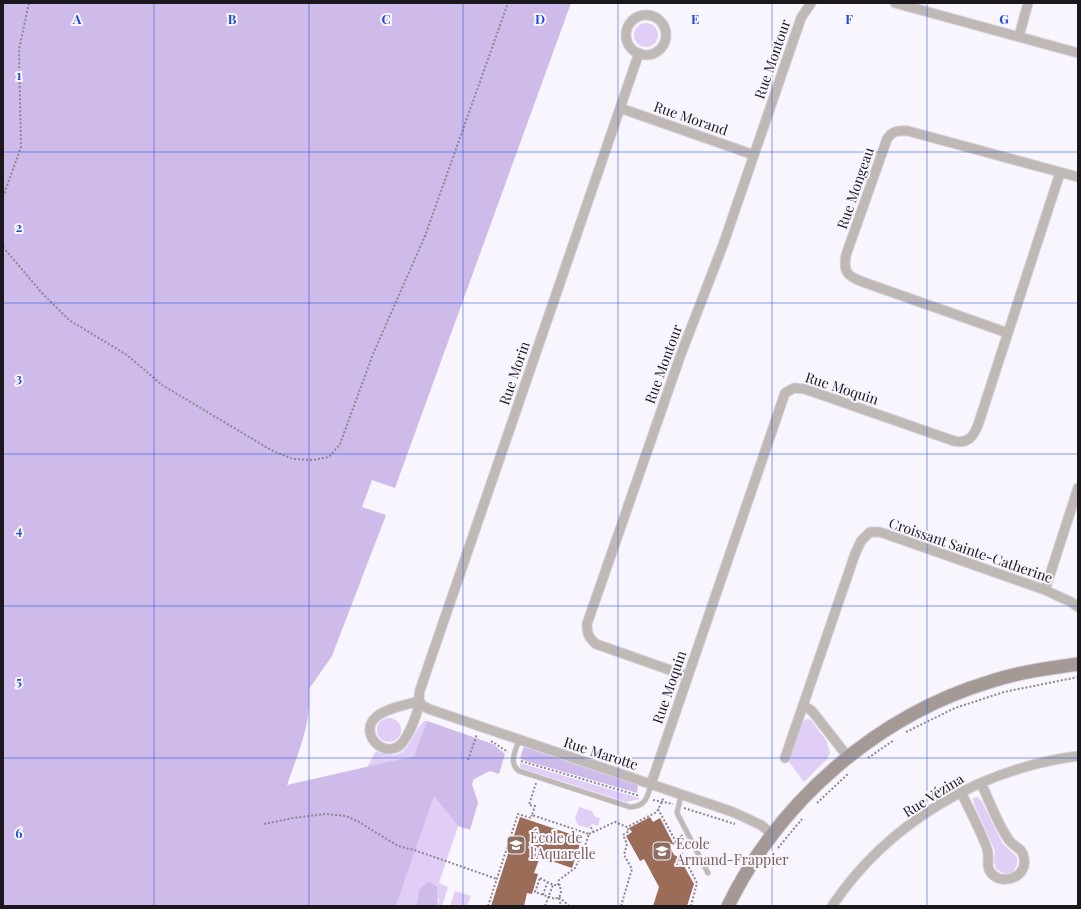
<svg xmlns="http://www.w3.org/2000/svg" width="1081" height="909" viewBox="0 0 1081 909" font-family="'Playfair Display',serif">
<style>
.green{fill:#e0cef7}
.forest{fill:#cfbbe9}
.building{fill:#9b6d58}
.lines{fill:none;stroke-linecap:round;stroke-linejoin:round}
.lane-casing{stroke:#d5d2da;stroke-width:6}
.street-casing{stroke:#d5d2da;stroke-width:11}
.secondary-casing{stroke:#d5d2da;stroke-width:15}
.path{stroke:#8b878e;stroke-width:2;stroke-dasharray:2 2;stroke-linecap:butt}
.lane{stroke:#bfb8b5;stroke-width:4.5}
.street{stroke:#bfb8b5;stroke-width:9}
.secondary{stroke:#a49995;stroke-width:13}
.grid{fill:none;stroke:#1d4ed8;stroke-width:1;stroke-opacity:0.55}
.labels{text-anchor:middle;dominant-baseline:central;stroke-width:4;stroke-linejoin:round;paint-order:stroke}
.street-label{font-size:14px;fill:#1b181d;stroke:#f9f5fe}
.education-label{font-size:14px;fill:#785e54;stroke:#f9f5fe;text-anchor:start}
.grid-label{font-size:13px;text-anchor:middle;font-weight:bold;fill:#1d4ed8;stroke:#f9f5fe;stroke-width:4;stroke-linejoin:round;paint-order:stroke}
</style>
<rect width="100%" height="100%" fill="#f9f5fe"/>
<!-- green -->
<path class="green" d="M634 35a12 12 0 1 1 24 0a12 12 0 1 1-24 0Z
M377 730a12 12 0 1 1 24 0a12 12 0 1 1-24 0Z
M807,719l4,1 17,23 -1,1 3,9 -3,6 -23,23 -15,-20 14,-41z
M424,721h3l-13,35 -47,11 9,-16c33,15 32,-14 48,-30z
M520,763l116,34 4,2 -14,3 -106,-34z
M434,795l24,31 -19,57 9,4 -6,19h-4l1,-6 -13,-15 -7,5 -3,16h-20z
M977,797l4,3 22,44 14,13v8l-4,7 -8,2 -9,-5 -2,-9 1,-9 -21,-47 -1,-6z
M579,807l13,4 3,6 5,1 -2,8 -6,-2 -4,4 -10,-3 -3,-6z
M455,891l16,5 -4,10h-17z"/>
<!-- forest -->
<path class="forest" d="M3,3h568l-176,485 -23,-8 -10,27 24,8 -54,141 -23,33c3,33 -11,64 -22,96l127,-29 13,-35 66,23 12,10 -6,20 -9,-3 -16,8 -2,5 6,19 -8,27 -12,-4 -24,-30 -38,110h-393z
M524,747l114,38 -1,8 -114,-33 -3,-2z
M429,881l8,6 1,19h-22l3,-16z"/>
<!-- building -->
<path class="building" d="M520,817l62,21 -10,30 -32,-11 -6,16 4,1 -6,20 -5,-1 -3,13h-33z
M650,817l3,5 7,-4 13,25 -4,2 5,10 5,2 15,27 -7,22h-34l6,-19 -15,-28 -4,2 -14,-25 6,-4 -3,-4z"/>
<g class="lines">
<defs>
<path id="lane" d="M519,740c-3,10 -11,23 0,31l111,36c15,0 18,-10 21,-23
M681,795l-4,18 31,60"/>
<path id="street" d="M895,3l183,50
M626 35a20 20 0 1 1 40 0a20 20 0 1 1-40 0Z
M1019,36l9,-33
M620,108l134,47
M1008,333l-145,-51c-16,-6 -20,-10 -17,-27l41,-116c5,-8 11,-9 21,-8l170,46
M1045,590l33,-102
M687,676l-91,-32c-7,-6 -9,-10 -9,-20l94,-270 42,-109 78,-227 10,-15
M419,701c-12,4 -33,7 -43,16 -20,18 14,48 29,22 6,-9 13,-26 14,-37 0,-4 0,-8 1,-12l219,-637
M419,701l4,5 6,3 304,103 28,13 11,9
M803,705l9,6 36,46
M785,758l70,-204 6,-13 9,-9h9l7,2 159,56 26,12 7,5
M651,784l134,-391 9,-5 11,1 149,52c14,3 19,-4 24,-16l82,-252
M961,792c5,11 26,51 27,61 1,8 -2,14 3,20 12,14 37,3 33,-15 -1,-10 -10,-11 -15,-18 -11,-15 -20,-40 -28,-57
M832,906c56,-83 147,-137 246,-150"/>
<path id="secondary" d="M728,906c52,-106 150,-191 264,-225 28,-9 57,-13 86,-17"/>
</defs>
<!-- lane casing -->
<use href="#lane" class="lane-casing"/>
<!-- street casing -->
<use href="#street" class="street-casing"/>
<!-- secondary casing -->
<use href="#secondary" class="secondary-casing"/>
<!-- path -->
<path class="path" d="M3,197l18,-50 -2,-98 10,-46
M3,247l39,46 27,27 58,35 35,30 109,65 22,9 20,1 16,-3 11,-13 33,-90 52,-118 83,-233
M906,732l49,-24 49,-16 74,-15
M491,741l17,11
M868,758l26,-18
M468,760l9,-26
M521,761l119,35
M536,783l-7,22 6,1 -3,9 57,19 -7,20 -5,-1
M653,800l20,4
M817,803l32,-30
M684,808l51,16
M658,809l18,33
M264,824l29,-6 33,-4 20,2 13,6 39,24 16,4 83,29
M591,827l2,5
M589,834l26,-12 12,5 30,-15 7,-15
M669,846l7,-4 21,41 -6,23
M778,848l24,-29
M540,878l13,7h7l1,9 -2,3 -4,2 -20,-7z
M558,885l1,-5 16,-12 7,-14
M543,895l4,-12
M559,897l10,9
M559,898l2,8
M488,906l30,-92 13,4 1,-3
M545,906l8,-21
M621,906l11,-37 -8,-14 3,-11 -4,-9 6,-4 -2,-4"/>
<!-- lane -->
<use href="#lane" class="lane"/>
<!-- street -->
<use href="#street" class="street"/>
<!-- secondary -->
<use href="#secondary" class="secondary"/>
</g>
<!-- grid -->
<path class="grid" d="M154,3v903M309,3v903M463,3v903M618,3v903M772,3v903M927,3v903M3,152h1075M3,303h1075M3,454h1075M3,606h1075M3,758h1075"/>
<!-- icons -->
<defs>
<symbol id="school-square" viewBox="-11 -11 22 22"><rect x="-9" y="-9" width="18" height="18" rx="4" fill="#8d6e63" stroke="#f9f5fe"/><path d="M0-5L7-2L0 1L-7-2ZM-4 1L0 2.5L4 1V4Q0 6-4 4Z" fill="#fff"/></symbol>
</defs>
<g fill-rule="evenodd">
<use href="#school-square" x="505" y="834" width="22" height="22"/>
<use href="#school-square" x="651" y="840" width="22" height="22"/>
</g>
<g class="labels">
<!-- street labels -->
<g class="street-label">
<text transform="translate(772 59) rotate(-71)">Rue Montour</text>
<text transform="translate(691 118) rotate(19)">Rue Morand</text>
<text transform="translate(855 188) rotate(-71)">Rue Mongeau</text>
<text transform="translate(663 364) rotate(-70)">Rue Montour</text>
<text transform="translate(514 373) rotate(-71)">Rue Morin</text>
<text transform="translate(842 388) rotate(18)">Rue Moquin</text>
<text transform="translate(971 550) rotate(19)">Croissant Sainte-Catherine</text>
<text transform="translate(669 687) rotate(-71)">Rue Moquin</text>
<text transform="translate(601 753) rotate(18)">Rue Marotte</text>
<text transform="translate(933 795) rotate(-32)">Rue Vézina</text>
</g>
<!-- education labels -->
<g class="education-label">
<text x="530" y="837">École de<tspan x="530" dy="16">l'Aquarelle</tspan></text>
<text x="676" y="843">École<tspan x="676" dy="16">Armand-Frappier</tspan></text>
</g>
</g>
<g class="grid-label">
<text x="77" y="24">A</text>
<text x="232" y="24">B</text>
<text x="386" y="24">C</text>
<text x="540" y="24">D</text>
<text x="695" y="24">E</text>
<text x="849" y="24">F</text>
<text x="1004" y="24">G</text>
<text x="19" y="80">1</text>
<text x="19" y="232">2</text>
<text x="19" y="383">3</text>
<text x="19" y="535">4</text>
<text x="19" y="686">5</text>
<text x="19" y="838">6</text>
</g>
<!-- border -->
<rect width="1081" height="909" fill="none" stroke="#1b181d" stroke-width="8"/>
</svg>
